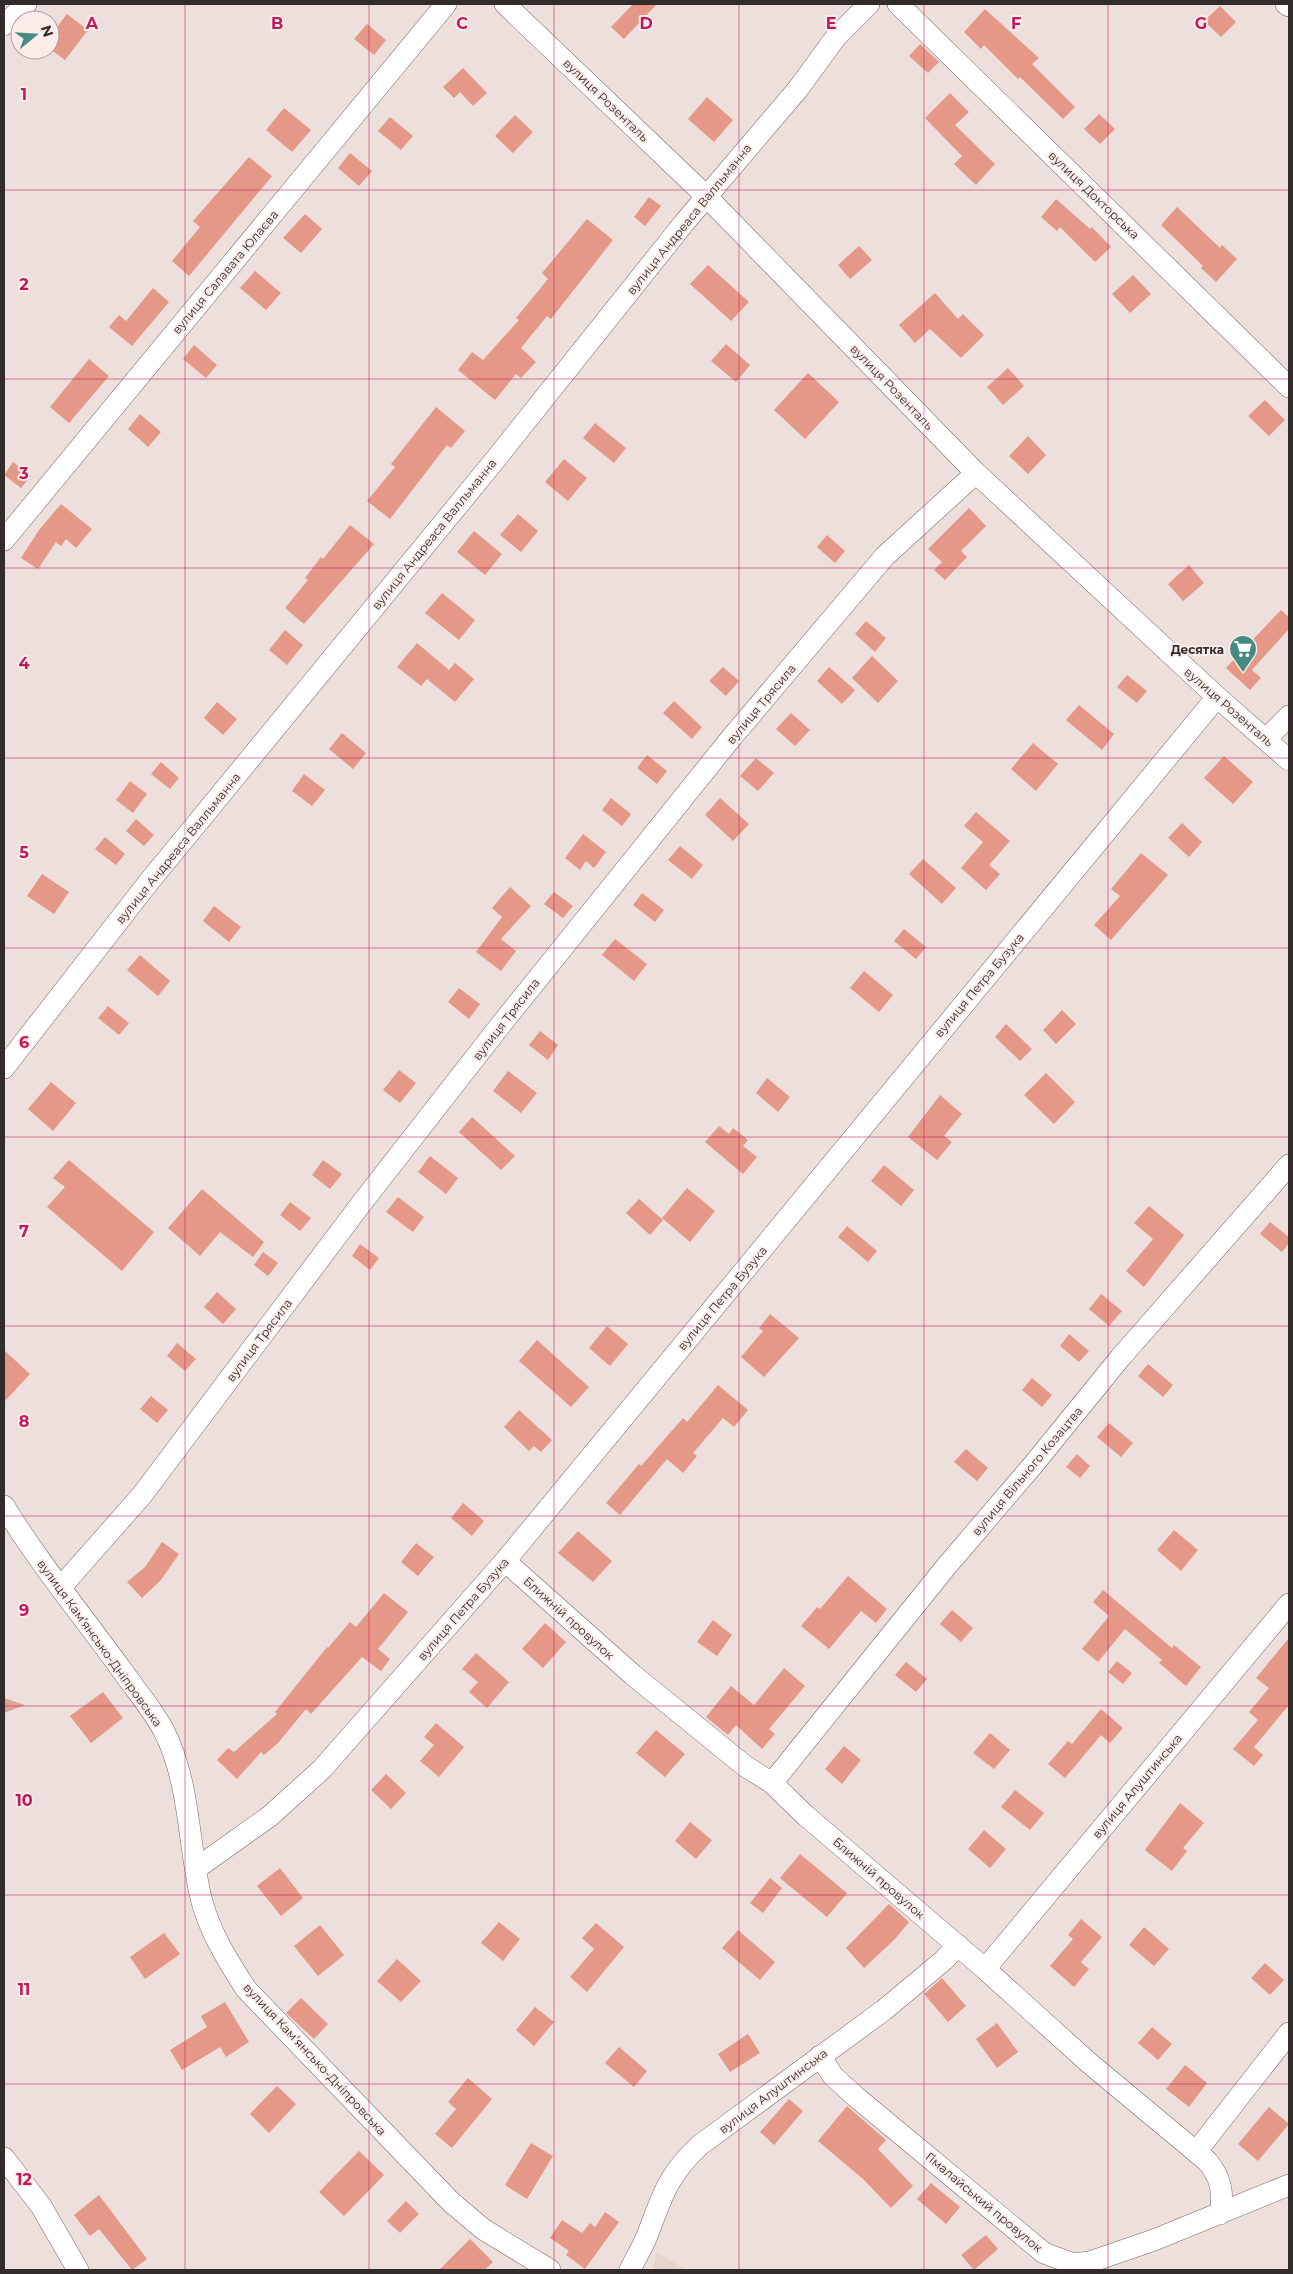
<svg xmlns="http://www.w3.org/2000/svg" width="1293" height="2274" viewBox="0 0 1293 2274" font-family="Montserrat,sans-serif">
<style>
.built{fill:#e9d3cd}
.green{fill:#dca396}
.building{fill:#e59887}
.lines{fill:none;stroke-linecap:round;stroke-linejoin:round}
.minor-casing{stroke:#746765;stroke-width:22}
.minor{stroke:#fff;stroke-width:21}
.grid{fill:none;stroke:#c2185b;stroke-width:1;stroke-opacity:0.55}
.labels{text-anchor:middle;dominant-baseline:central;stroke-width:4;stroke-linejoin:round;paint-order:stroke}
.street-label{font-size:12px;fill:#322c2b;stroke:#faece9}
.poi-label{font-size:12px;font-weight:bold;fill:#322c2b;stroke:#faece9;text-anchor:end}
.grid-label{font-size:16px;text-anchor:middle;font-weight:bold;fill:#c2185b;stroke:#faece9;stroke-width:4;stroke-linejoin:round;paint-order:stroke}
</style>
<rect width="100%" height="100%" fill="#eddfdc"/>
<!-- built -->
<path class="built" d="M656,2252l30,18h-33z"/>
<!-- green -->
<path class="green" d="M4,1698l21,7 -21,8z"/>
<!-- building -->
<path class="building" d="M633,4h24l-33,35 -13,-12z
M1220,6l16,16 -15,15 -17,-16z
M985,9l54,49 -7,6 43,43 -12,12 -43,-42 -2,2 -34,-34 -3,4 -17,-17z
M67,14l21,16 -23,30 -15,-11v-13z
M367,24l19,16 -12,15 -20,-16z
M920,44l19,18 -11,11 -19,-17z
M463,68l24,25 -14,13 -13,-14 -6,6 -11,-11z
M950,93l19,19 -14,13 40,39 -19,21 -22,-21 8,-8 -37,-38z
M707,97l26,23 -19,22 -26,-23z
M284,108l27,22 -19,22 -26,-22z
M1099,114l16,15 -15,15 -16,-15z
M515,115l18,17 -20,21 -18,-17z
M390,117l23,19 -12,14 -23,-19z
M350,153l22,18 -13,15 -21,-18z
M249,157l23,19 -83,100 -17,-15 28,-34 -7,-6z
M649,197l12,9 -16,20 -11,-9z
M1056,199l34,30 2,-2 19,20 -16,15 -35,-35 -3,4 -16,-14z
M1177,207l43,41 2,-3 15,14 -21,23 -15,-14 2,-2 -42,-41z
M305,214l17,15 -21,24 -18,-15z
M587,219l26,21 -62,79 -4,-3 -26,32 15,14 -15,16 -5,-4 -21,26 -37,-30 14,-18 11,8 36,-40 -3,-2 32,-39 -6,-6z
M859,246l13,14 -22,19 -12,-14z
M708,265l41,37 -18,19 -41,-37z
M255,271l26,22 -15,17 -26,-22z
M1133,275l18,19 -21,19 -18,-19z
M153,288l16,14 -37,44 -23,-19 10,-12 7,6z
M935,293l23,26 5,-5 21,21 -23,23 -31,-29 -15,14 -16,-18z
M726,344l24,21 -14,17 -25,-21z
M194,345l23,20 -11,13 -23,-19z
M89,359l20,17 -40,47 -19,-16z
M1008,368l16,18 -21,19 -16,-18z
M808,373l31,29 -34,37 -31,-29z
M1265,400l20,20 -16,16 -21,-20z
M436,407l29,24 -14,17 -4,-3 -57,74 -23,-18 28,-34 -4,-3z
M140,414l21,18 -13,15 -20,-18z
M595,423l31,25 -12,15 -31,-25z
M1028,436l18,19 -18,19 -19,-18z
M564,459l23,19 -19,23 -23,-19z
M13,462l18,14 -10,12 -17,-13z
M61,504l31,25 -16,19 -10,-9 -5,7 -5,-4 -18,27 -17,-11 18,-28z
M969,508l17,18 -25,25 6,6 -22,23 -11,-10 8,-8 -14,-13z
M518,514l20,17 -17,21 -21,-17z
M350,525l24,19 -70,80 -19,-16 23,-28 -3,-2 16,-21 2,2z
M474,531l28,23 -17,21 -28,-23z
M827,535l18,16 -10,12 -18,-16z
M1189,565l15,18 -21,18 -15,-17z
M442,593l33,27 -16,20 -34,-27z
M1281,610l8,7v12l-37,41 9,8 -11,12 -24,-22z
M866,621l20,17 -11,14 -20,-18z
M285,630l18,15 -16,20 -18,-15z
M417,643l32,27 6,-7 19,16 -19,23 -28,-23 -6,7 -24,-19z
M872,656l26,25 -20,22 -26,-25z
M723,667l16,14 -13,15 -17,-15z
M829,667l26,23 -13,14 -25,-23z
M1127,675l20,16 -10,12 -20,-16z
M674,701l28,26 -10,12 -29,-26z
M217,702l20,17 -14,16 -19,-17z
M1079,705l35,29 -12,16 -36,-30z
M791,713l19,17 -15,16 -19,-17z
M342,733l24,20 -13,16 -24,-20z
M1033,743l25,21 -22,27 -25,-22z
M647,755l20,16 -10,13 -20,-16z
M1224,756l29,26 -20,22 -29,-26z
M756,758l18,15 -16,18 -18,-15z
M161,762l18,16 -9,11 -19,-15z
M304,774l21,16 -13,16 -20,-15z
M130,781l17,13 -14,19 -17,-13z
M611,798l20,16 -9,12 -20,-16z
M720,798l29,26 -16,17 -28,-26z
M976,812l34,29 -21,24 11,9 -14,16 -25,-22 22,-26 -19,-16z
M136,819l18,16 -10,11 -18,-15z
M1182,823l20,19 -13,15 -21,-19z
M583,834l23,18 -12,16 -8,-7 -6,9 -15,-12z
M105,837l20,17 -9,11 -21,-16z
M680,846l23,19 -11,14 -24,-19z
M1141,853l27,22 -57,65 -17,-15 26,-29 -9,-7z
M923,859l33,29 -14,16 -33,-30z
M42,874l27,18 -15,22 -27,-18z
M510,887l21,19 -30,33 15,12 -15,20 -25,-19 26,-35 -10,-9z
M554,892l19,14 -10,12 -19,-14z
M642,893l22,17 -9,12 -22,-17z
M214,906l27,21 -12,15 -26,-21z
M904,929l22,18 -10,12 -22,-18z
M615,939l32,25 -13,17 -32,-26z
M140,955l30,26 -12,15 -31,-26z
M864,971l29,24 -14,17 -29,-24z
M459,988l21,16 -11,15 -21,-17z
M108,1006l21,17 -10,12 -21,-17z
M1062,1010l14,14 -20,20 -13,-14z
M1006,1024l26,25 -12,12 -25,-24z
M540,1031l18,14 -10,15 -19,-15z
M399,1070l17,13 -16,20 -17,-13z
M508,1071l29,22 -16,20 -28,-22z
M1046,1073l29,29 -21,22 -30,-29z
M767,1078l23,19 -12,15 -22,-19z
M51,1082l25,21 -23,28 -25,-22z
M940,1095l22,19 -18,22 8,6 -15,18 -29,-23z
M472,1117l43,39 -14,14 -42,-38z
M719,1126l10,8 4,-6 15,12 -5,6 14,11 -14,17 -38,-32z
M430,1156l28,22 -12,16 -28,-22z
M69,1160l85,72 -32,39 -75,-64 18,-20 -12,-9z
M323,1160l19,14 -12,15 -18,-14z
M884,1165l30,25 -13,16 -30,-25z
M687,1188l28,23 -25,31 -28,-24z
M202,1189l62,53 -11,15 -33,-25 -20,24 -32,-28z
M398,1197l26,20 -11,15 -27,-20z
M639,1199l24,21 -13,15 -24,-22z
M290,1202l21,16 -11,13 -20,-16z
M1149,1206l35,29 -40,52 -18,-16 27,-32 -19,-16z
M1270,1222l19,15v6l-7,9 -22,-18z
M847,1226l30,25 -9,11 -30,-25z
M360,1244l19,14 -9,12 -18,-14z
M263,1252l15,11 -10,13 -14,-11z
M217,1292l19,17 -13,15 -19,-17z
M1101,1294l21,17 -13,15 -20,-17z
M770,1314l29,24 -35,39 -23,-20 22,-26 -4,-3z
M607,1326l21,18 -18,22 -21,-18z
M1069,1334l20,17 -10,11 -19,-16z
M537,1340l52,47 -18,20 -52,-46z
M177,1343l19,16 -11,12 -18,-15z
M4,1350l26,24 -26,28z
M1148,1364l25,21 -10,12 -25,-21z
M1032,1378l20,17 -10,12 -20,-17z
M718,1385l30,25 -14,17 -11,-9 -30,35 4,3 -14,17 -16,-14 -47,56 -14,-12 33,-39 2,2 42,-48 4,4z
M151,1396l17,14 -11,13 -17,-14z
M519,1410l33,30 -11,12 -7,-6 -5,5 -25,-24z
M1109,1423l24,20 -12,14 -24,-20z
M966,1449l22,19 -11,13 -23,-19z
M1077,1454l13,12 -10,12 -14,-11z
M463,1503l21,18 -12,15 -21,-18z
M1174,1530l24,20 -17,21 -24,-21z
M578,1531l34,30 -19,21 -35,-29z
M162,1542l17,12 -18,26 -19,18 -15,-16 18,-15z
M416,1543l18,14 -16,19 -17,-14z
M848,1576l39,33 -11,14 -15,-12 -32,38 -28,-23 16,-19 3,2z
M1103,1590l69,58 2,-3 27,22 -15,19 -27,-23 3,-3 -37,-31 -27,33 -16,-13 27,-33 -16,-14z
M384,1593l24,19 -30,37 12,10 -9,12 -19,-14 -51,57 -5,-5 -28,34 -14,12 -3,-3 -24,27 -20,-19 11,-12 6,4 43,-38 -2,-2 52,-65 1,1 22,-26 6,5z
M952,1610l21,18 -12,14 -21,-18z
M713,1620l19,15 -15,21 -20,-14z
M545,1623l21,19 -23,26 -21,-19z
M1289,1638v67l-35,42 9,8 -9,11 -21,-17 25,-29 -9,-8 20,-24 -13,-10z
M476,1653l33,29 -22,26 -18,-16 9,-10 -16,-13z
M1117,1661l15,12 -9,11 -15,-12z
M906,1662l21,17 -11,13 -21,-17z
M784,1668l21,18 -36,43 6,5 -13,15 -26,-24 -8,10 -22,-18 25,-31 23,19z
M103,1692l20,26 -32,25 -21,-27z
M1101,1709l22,19 -13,15 -9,-8 -36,43 -17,-14 20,-23 4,3z
M436,1723l28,24 -25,30 -19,-16 14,-16 -10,-8z
M656,1730l29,24 -20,23 -29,-24z
M990,1733l20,17 -16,19 -21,-16z
M844,1746l17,14 -19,24 -17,-15z
M386,1774l20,19 -15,16 -20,-19z
M1015,1790l29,23 -14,17 -29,-23z
M1180,1803l24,20 -21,25 4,3 -15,20 -27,-21z
M690,1822l22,18 -16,19 -21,-18z
M984,1830l22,19 -16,19 -22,-19z
M800,1854l47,39 -20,24 -47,-39z
M280,1868l23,30 -22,18 -24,-30z
M770,1878l12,10 -19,25 -13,-10z
M889,1904l20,18 -15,18 -30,28 -18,-20z
M1081,1919l21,18 -21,25 8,7 -15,18 -24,-21 23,-27 -5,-4z
M499,1922l21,17 -17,22 -22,-18z
M596,1923l28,24 -37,45 -17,-15 24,-28 -12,-11z
M320,1925l24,30 -26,21 -24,-30z
M1144,1927l25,22 -15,17 -25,-21z
M738,1930l37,32 -15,18 -38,-32z
M164,1933l16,21 -35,25 -15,-22z
M397,1959l24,22 -20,21 -24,-21z
M1265,1963l19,17 -14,15 -19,-17z
M942,1978l24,28 -18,16 -24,-28z
M301,1998l27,26 -14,15 -28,-26z
M225,2002l24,40 -23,15 -6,-10 -38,23 -12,-20 37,-23 -6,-11z
M535,2007l19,15 -20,24 -18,-16z
M997,2023l21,29 -21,16 -21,-29z
M1152,2027l20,17 -14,16 -20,-17z
M748,2034l12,19 -30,19 -12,-18z
M619,2047l28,24 -13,16 -29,-24z
M1185,2065l22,18 -18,24 -23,-18z
M468,2078l24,21 -40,49 -17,-14 21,-25 -8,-7z
M277,2086l19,18 -27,29 -19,-19z
M789,2099l14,12 -29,34 -14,-13z
M847,2106l39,34 -8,9 35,37 -22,22 -28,-29 -45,-38z
M1269,2107l20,17 -31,37 -20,-17z
M531,2143l22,13 -26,43 -22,-14z
M359,2151l25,24 -40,41 -25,-24z
M931,2183l29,24 -14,17 -29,-25z
M99,2195l48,64 -15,11 -33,-41 -9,7 -16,-21z
M406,2201l13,13 -19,19 -13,-12z
M605,2212l14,10 -34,47 -19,-14 3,-4 -19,-13 12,-18 20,13 8,-10 5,4z
M986,2235l12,14 -24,21 -13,-15z
M470,2239l23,23 -8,8h-46z"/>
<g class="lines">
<defs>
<path id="minor" d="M505,4l201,192 270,277 241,224 72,63
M898,4l391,383
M1286,4l3,2
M4,25l22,-21
M4,540l442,-536
M1266,739l23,-23
M4,1068l144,-185 347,-423 189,-237 114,-134 38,-52 33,-33
M4,1506c35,57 78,109 117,163 14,20 32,41 43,62 26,51 24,112 37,167 8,33 27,63 45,91l205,213 32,27 67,41
M505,1561l128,114 112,91 27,17 33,32 180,154 103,93 119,99c14,16 17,32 13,53
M61,1587l81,-92 219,-291 138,-177 233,-290 153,-181 91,-83
M772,1783l173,-215 88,-103 87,-107 169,-193
M197,1868l73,-52 52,-47 183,-208 712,-864
M985,1969l304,-365
M820,2056l13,20 23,21 188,156 30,11 16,-2 64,-22 135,-55
M1196,2152l93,-119
M4,2158l37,48 37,64
M630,2270c6,-13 14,-25 19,-39 14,-38 20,-57 51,-86l184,-135 60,-50 14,-15"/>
</defs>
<!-- minor casing -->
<use href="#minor" class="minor-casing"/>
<!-- minor -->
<use href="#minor" class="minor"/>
</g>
<!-- grid -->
<path class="grid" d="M185,4v2266M369,4v2266M554,4v2266M739,4v2266M924,4v2266M1108,4v2266M4,190h1285M4,379h1285M4,568h1285M4,758h1285M4,948h1285M4,1137h1285M4,1326h1285M4,1516h1285M4,1706h1285M4,1895h1285M4,2084h1285"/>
<!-- icons -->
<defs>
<symbol id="supermarket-pin" viewBox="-11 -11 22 30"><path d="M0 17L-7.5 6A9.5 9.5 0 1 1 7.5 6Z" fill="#468b81" stroke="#faece9"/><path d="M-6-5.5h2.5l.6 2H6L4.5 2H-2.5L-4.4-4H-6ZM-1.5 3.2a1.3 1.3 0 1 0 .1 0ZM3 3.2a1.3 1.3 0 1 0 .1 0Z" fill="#fff"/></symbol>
</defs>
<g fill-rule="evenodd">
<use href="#supermarket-pin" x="1227" y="633" width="32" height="43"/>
</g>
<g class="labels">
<!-- street labels -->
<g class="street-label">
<text transform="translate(606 100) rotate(44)">вулиця Розенталь</text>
<text transform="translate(1094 195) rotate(44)">вулиця Докторська</text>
<text transform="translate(689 219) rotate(-51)">вулиця Андреаса Валльманна</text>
<text transform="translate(225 272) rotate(-50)">вулиця Салавата Юлаєва</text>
<text transform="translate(892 387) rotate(46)">вулиця Розенталь</text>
<text transform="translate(434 534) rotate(-51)">вулиця Андреаса Валльманна</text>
<text transform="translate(761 704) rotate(-50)">вулиця Трясила</text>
<text transform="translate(1229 707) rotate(41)">вулиця Розенталь</text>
<text transform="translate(178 848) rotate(-51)">вулиця Андреаса Валльманна</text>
<text transform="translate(979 985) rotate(-50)">вулиця Петра Бузука</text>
<text transform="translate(506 1019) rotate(-52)">вулиця Трясила</text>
<text transform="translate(722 1298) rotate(-50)">вулиця Петра Бузука</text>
<text transform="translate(259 1340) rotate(-53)">вулиця Трясила</text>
<text transform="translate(1027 1471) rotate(-50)">вулиця Вільного Козацтва</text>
<text transform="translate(463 1609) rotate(-49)">вулиця Петра Бузука</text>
<text transform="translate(569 1618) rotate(42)">Ближній провулок</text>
<text transform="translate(100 1643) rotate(54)">вулиця Кам’янсько-Дніпровська</text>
<text transform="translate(1137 1786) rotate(-50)">вулиця Алуштинська</text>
<text transform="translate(879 1878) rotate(41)">Ближній провулок</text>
<text transform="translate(315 2059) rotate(47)">вулиця Кам’янсько-Дніпровська</text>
<text transform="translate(773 2091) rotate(-37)">вулиця Алуштинська</text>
<text transform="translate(984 2202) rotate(40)">Гімалайський провулок</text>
</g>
<!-- poi labels -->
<g class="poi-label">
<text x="1224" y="649">Десятка</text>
</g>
</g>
<g class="grid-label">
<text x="92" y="29">A</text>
<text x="277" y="29">B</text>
<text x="462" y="29">C</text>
<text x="646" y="29">D</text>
<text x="831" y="29">E</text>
<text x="1016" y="29">F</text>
<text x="1201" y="29">G</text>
<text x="24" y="100">1</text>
<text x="24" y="290">2</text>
<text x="24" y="479">3</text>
<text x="24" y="669">4</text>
<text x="24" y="858">5</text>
<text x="24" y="1048">6</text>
<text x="24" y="1237">7</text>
<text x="24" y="1427">8</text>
<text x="24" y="1616">9</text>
<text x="24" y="1806">10</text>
<text x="24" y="1995">11</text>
<text x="24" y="2185">12</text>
</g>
<!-- border -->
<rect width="1293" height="2274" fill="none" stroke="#322c2b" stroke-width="10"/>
<!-- north arrow -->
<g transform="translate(35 35) rotate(72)"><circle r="24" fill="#faece9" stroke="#aa9f9d"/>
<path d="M0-4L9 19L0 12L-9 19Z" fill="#468b81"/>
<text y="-8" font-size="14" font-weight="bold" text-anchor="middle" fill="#322c2b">N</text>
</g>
</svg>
